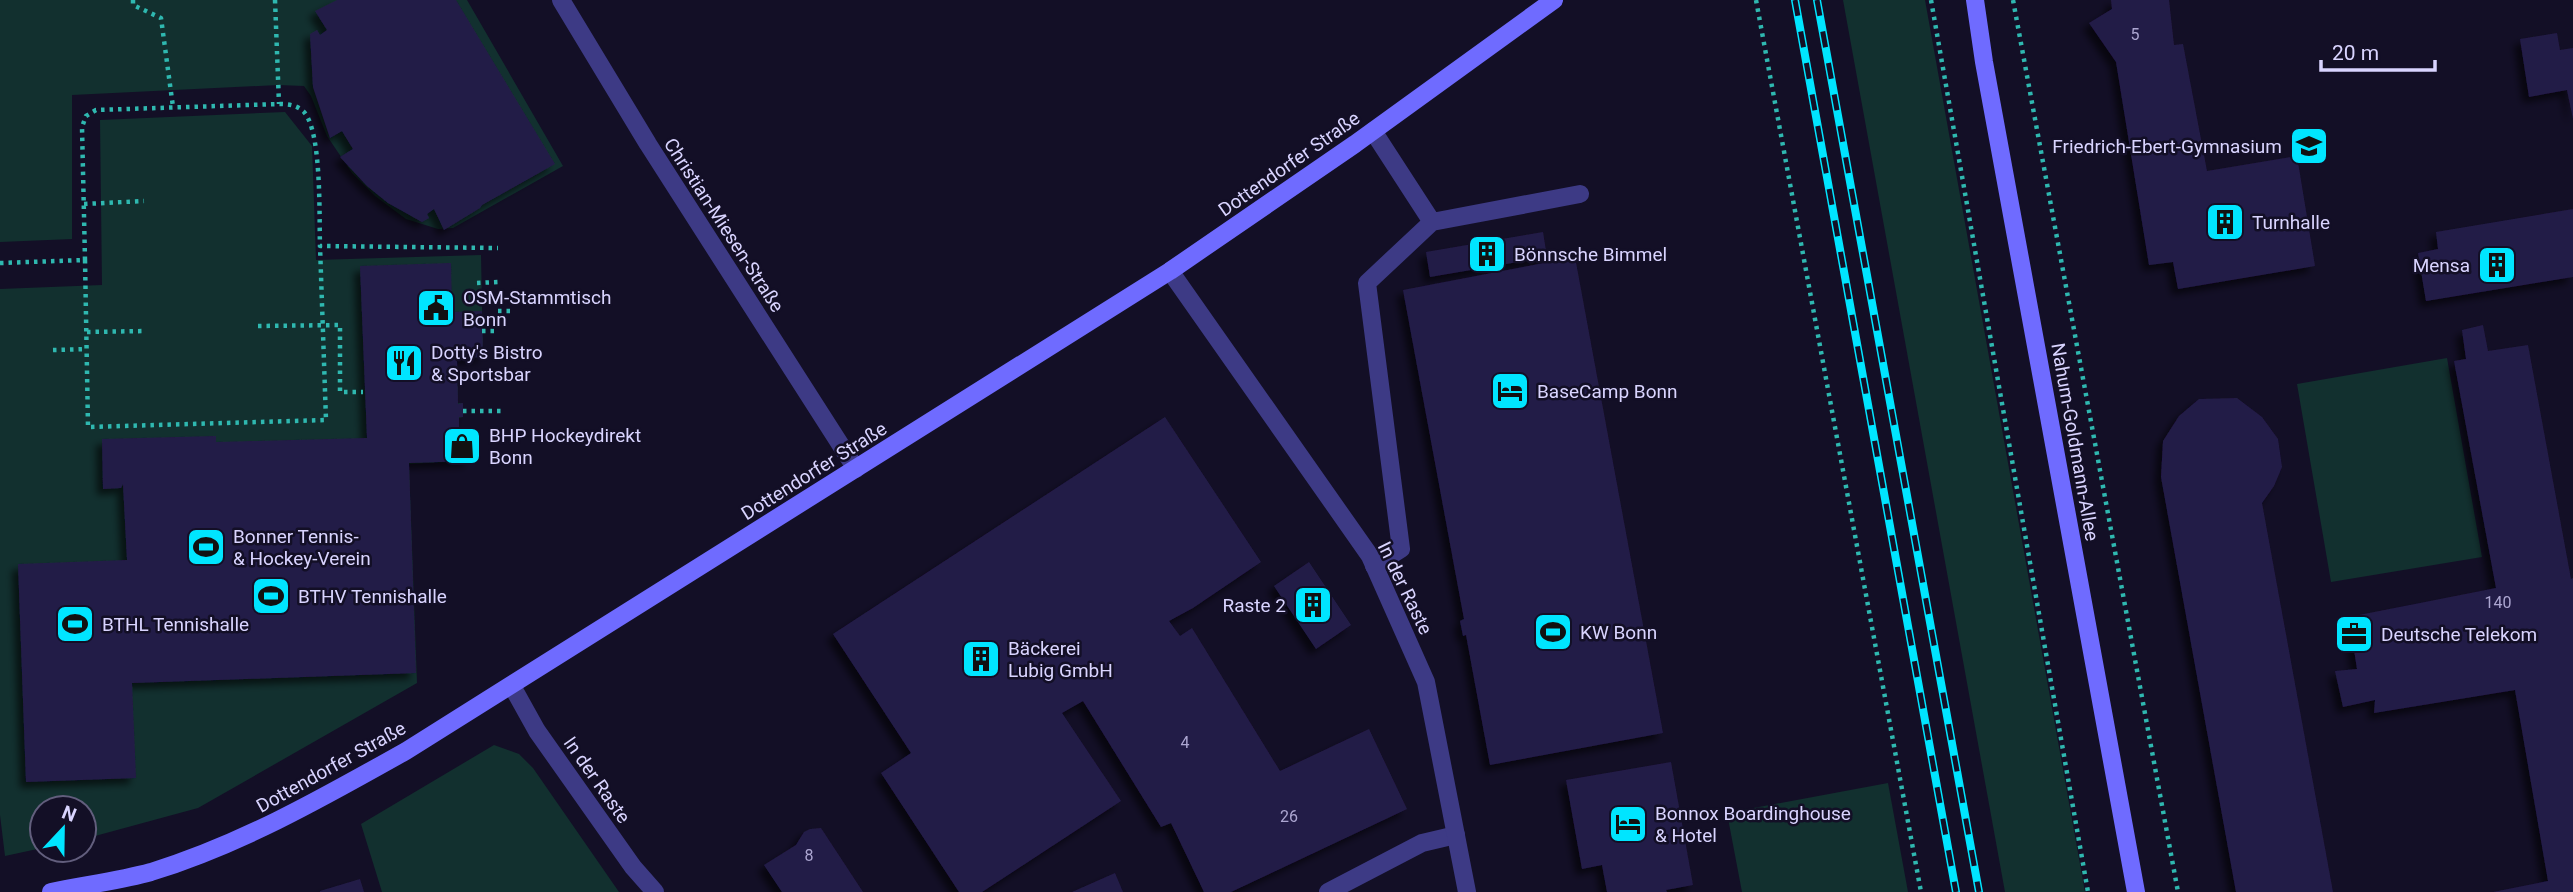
<svg xmlns="http://www.w3.org/2000/svg" width="2573" height="892" viewBox="0 0 2573 892" font-family="Roboto,sans-serif">
<style>
.green{fill:#12302f}
.building{fill:#241b47;filter:url(#shadow)}
.lines{fill:none;stroke-linecap:round;stroke-linejoin:round}
.path{stroke:#2fb8b0;stroke-width:4.5;stroke-dasharray:3.5 5;stroke-linecap:butt}
.service{stroke:#3d3a85;stroke-width:18}
.minor{stroke:#3d3a85;stroke-width:18}
.secondary{stroke:#6f6bff;stroke-width:18}
.rail-casing{stroke:#00e5ff;stroke-width:8}
.rail{stroke:#130f26;stroke-width:5;stroke-dasharray:16;stroke-linecap:butt}
.labels{text-anchor:middle;dominant-baseline:central;stroke-width:5;stroke-linejoin:round;paint-order:stroke}
.number-label{font-size:16px;fill:#aca6d1}
.poi-label{font-size:19px;fill:#d9d4ff;stroke:#130f26;text-anchor:start}
.street-label{font-size:19px;fill:#d9d4ff;stroke:#130f26}
</style>
<defs>
<filter id="shadow"><feDropShadow dx="-6" dy="6" stdDeviation="3.5" flood-color="#0009"/></filter>
</defs>
<rect width="100%" height="100%" fill="#130f26"/>
<!-- green -->
<path class="green" d="M0,0h467l96,166 -110,62 -15,1 -32,-10 -31,-23 -23,-23 -25,-37 -16,-40 -7,-10 -26,-1 -206,10v144l-72,3z
M1843,0h82l160,892h-80z
M285,112l27,34 4,114 165,-5 2,102 -26,1 1,45h5v14l-4,1v16h10l1,27 -61,3 8,219 -219,125 -114,31v-31h-42v40l-37,8 -5,-41v-526l102,-4 -2,-165z
M2447,358l35,199 -151,25 -34,-198z
M494,745l25,9 14,14 86,124h-237l-21,-68z
M1888,783l20,109h-166l-15,-79z"/>
<!-- building -->
<path class="building" d="M337,0h119l99,164 -73,41 -2,3 -36,22 -10,-21 -7,5 2,4 -7,4 -34,-19 -21,-17 -27,-29 13,-8 -11,-18 -12,7 -17,-51 -3,-53 7,-4 3,5 7,-5 -12,-19z
M2111,0h58l5,45 9,-1 24,127 90,-15 18,110 -137,23 -5,-27 -24,3 -33,-203 -27,-39 23,-14z
M2557,33l3,17 13,-2v71l-6,-29 -38,7 -9,-58z
M2573,209v68l-147,24 -8,-48 20,-4 -2,-17z
M1543,232l4,25 -117,20 -4,-25z
M1575,257l88,476 -173,32 -24,-130 -3,1 -3,-15 4,-2 -61,-329z
M451,263l1,49 30,-1 1,46 -26,1 1,46 5,-1v14h-4v18l10,-1 1,27 -61,2 7,210 -284,10 4,95 -110,4 -8,-218 109,-4 -4,-76 -2,4 -18,1 -1,-50 114,-3v6l151,-4 -7,-172z
M2483,325l5,26 40,-6 43,234 2,-1v314h-80l55,-11 -33,-191 -141,23 1,-13 -32,7 -8,-36 22,-2 -8,-52 147,-29 -42,-227 12,-2 -4,-29z
M2237,398l25,19 16,22 4,28 -8,19 -12,17 71,389h-97l-75,-415 2,-36 16,-25 20,-17z
M1165,417l96,145 -68,46 -24,13 11,15 12,-8 88,143 89,-42 38,80 -176,83h-27l-33,-69 -10,4 -78,-126 -21,12 59,88 -139,91h-23l-78,-119 30,-20 -78,-119z
M1309,562l42,63 -35,24 -42,-63z
M1671,762l22,123 -27,5 1,2h-60l-5,-27 -20,4 -16,-89z
M821,828l42,64h-81l-18,-27 32,-20 8,-13 6,-3z
M1115,873l8,19h-51z
M360,879l4,13h-44v-1z"/>
<g class="lines">
<!-- path -->
<path class="path" d="M133,0v5l28,13 12,89
M275,0l4,104
M1756,0l165,892
M1931,0l157,892
M2013,0l165,892
M84,204l60,-3
M85,260l3,167 238,-7 -6,-174
M0,263l85,-3 -3,-133 4,-11 10,-6 183,-6c9,0 18,1 25,8 18,20 15,105 16,134l178,2
M477,283l21,-1
M498,311h17
M258,326l82,-1v67h23
M482,331h16
M87,332l59,-1
M53,350l34,-1
M463,411h39"/>
<!-- service -->
<path class="service" d="M1373,131l59,91 148,-28
M1374,566l27,-17 -34,-266 65,-61
M1328,892l94,-49 34,-8"/>
<!-- minor -->
<path class="minor" d="M561,0l87,144 208,325
M1170,271l200,285 56,126 41,210
M512,686l25,45 96,136 22,25"/>
<!-- secondary -->
<path class="secondary" d="M1975,0l9,62 152,830
M51,892c33,-7 68,-11 100,-20 91,-28 173,-75 255,-121l764,-480 185,-127 199,-144"/>
<defs>
<path id="rail" d="M1795,0l161,892
M1817,0l162,892"/>
</defs>
<!-- rail casing -->
<use href="#rail" class="rail-casing"/>
<!-- rail -->
<use href="#rail" class="rail"/>
</g>
<!-- icons -->
<defs>
<symbol id="school-square" viewBox="-11 -11 22 22"><rect x="-9" y="-9" width="18" height="18" rx="4" fill="#00e5ff" stroke="#130f26"/><path d="M0-5L7-2L0 1L-7-2ZM-4 1L0 2.5L4 1V4Q0 6-4 4Z" fill="#111"/></symbol>
<symbol id="building-square" viewBox="-11 -11 22 22"><rect x="-9" y="-9" width="18" height="18" rx="4" fill="#00e5ff" stroke="#130f26"/><path d="M-4-6H4V6H1V3H-1V6H-4ZM-2.5-4.3h1.7v1.8h-1.7ZM.8-4.3h1.7v1.8H.8ZM-2.5-1h1.7V.8h-1.7ZM.8-1h1.7V.8H.8Z" fill="#111"/></symbol>
<symbol id="civic-square" viewBox="-11 -11 22 22"><rect x="-9" y="-9" width="18" height="18" rx="4" fill="#00e5ff" stroke="#130f26"/><path d="M-.6-6.5H3V-4.5H.6V-3L4-1V1h2V6H-6V1h2V-1L-.6-3ZM-1.2 2.5V6h2.4V2.5Z" fill="#111"/></symbol>
<symbol id="restaurant-square" viewBox="-11 -11 22 22"><rect x="-9" y="-9" width="18" height="18" rx="4" fill="#00e5ff" stroke="#130f26"/><path d="M-5-6h1v4h1v-4h1v4h1v-4h1v5L-1.5 .5V6h-2V.5L-5-1ZM5-6V6H3V1.5H1.5Q1.5-4 5-6Z" fill="#111"/></symbol>
<symbol id="hotel-square" viewBox="-11 -11 22 22"><rect x="-9" y="-9" width="18" height="18" rx="4" fill="#00e5ff" stroke="#130f26"/><path d="M-6-4.5h1.5V1H6V5H4.5V3h-9V5H-6ZM-4 0a1.8 1.8 0 1 1 3.6 0ZM.5 0V-2.5h3Q6-2.5 6 0Z" fill="#111"/></symbol>
<symbol id="shop-square" viewBox="-11 -11 22 22"><rect x="-9" y="-9" width="18" height="18" rx="4" fill="#00e5ff" stroke="#130f26"/><path d="M-5-2.5h2.3a2.7 3.5 0 0 1 5.4 0H5L5.5 6h-11ZM-1.5-2.5h3a1.5 2.3 0 0 0-3 0Z" fill="#111"/></symbol>
<symbol id="stadium-square" viewBox="-11 -11 22 22"><rect x="-9" y="-9" width="18" height="18" rx="4" fill="#00e5ff" stroke="#130f26"/><path d="M0-5a6.5 5 0 1 0 0 10a6.5 5 0 1 0 0-10ZM-3.5-1.8h7v3.6h-7Z" fill="#111"/></symbol>
<symbol id="office-square" viewBox="-11 -11 22 22"><rect x="-9" y="-9" width="18" height="18" rx="4" fill="#00e5ff" stroke="#130f26"/><path d="M-6-3h4V-5.5h4V-3h4V5H-6ZM-1-4.5V-3h2v-1.5ZM-6 0V1H6V0Z" fill="#111"/></symbol>
</defs>
<g fill-rule="evenodd">
<use href="#school-square" x="2287" y="124" width="44" height="44"/>
<use href="#building-square" x="2203" y="200" width="44" height="44"/>
<use href="#building-square" x="1465" y="232" width="44" height="44"/>
<use href="#building-square" x="2475" y="243" width="44" height="44"/>
<use href="#civic-square" x="414" y="286" width="44" height="44"/>
<use href="#restaurant-square" x="382" y="341" width="44" height="44"/>
<use href="#hotel-square" x="1488" y="369" width="44" height="44"/>
<use href="#shop-square" x="440" y="424" width="44" height="44"/>
<use href="#stadium-square" x="184" y="525" width="44" height="44"/>
<use href="#stadium-square" x="249" y="574" width="44" height="44"/>
<use href="#building-square" x="1291" y="583" width="44" height="44"/>
<use href="#stadium-square" x="53" y="602" width="44" height="44"/>
<use href="#stadium-square" x="1531" y="610" width="44" height="44"/>
<use href="#office-square" x="2332" y="612" width="44" height="44"/>
<use href="#building-square" x="959" y="637" width="44" height="44"/>
<use href="#hotel-square" x="1606" y="802" width="44" height="44"/>
</g>
<g class="labels">
<!-- number labels -->
<g class="number-label">
<text x="2135" y="34">5</text>
<text x="2498" y="602">140</text>
<text x="1185" y="742">4</text>
<text x="1289" y="816">26</text>
<text x="809" y="855">8</text>
</g>
<!-- poi labels -->
<g class="poi-label">
<text x="2282" y="146" text-anchor="end">Friedrich-Ebert-Gymnasium</text>
<text x="2252" y="222">Turnhalle</text>
<text x="1514" y="254">Bönnsche Bimmel</text>
<text x="2470" y="265" text-anchor="end">Mensa</text>
<text x="463" y="297">OSM-Stammtisch<tspan x="463" dy="22">Bonn</tspan></text>
<text x="431" y="352">Dotty's Bistro<tspan x="431" dy="22">&amp; Sportsbar</tspan></text>
<text x="1537" y="391">BaseCamp Bonn</text>
<text x="489" y="435">BHP Hockeydirekt<tspan x="489" dy="22">Bonn</tspan></text>
<text x="233" y="536">Bonner Tennis-<tspan x="233" dy="22">&amp; Hockey-Verein</tspan></text>
<text x="298" y="596">BTHV Tennishalle</text>
<text x="1286" y="605" text-anchor="end">Raste 2</text>
<text x="102" y="624">BTHL Tennishalle</text>
<text x="1580" y="632">KW Bonn</text>
<text x="2381" y="634">Deutsche Telekom</text>
<text x="1008" y="648">Bäckerei<tspan x="1008" dy="22">Lubig GmbH</tspan></text>
<text x="1655" y="813">Bonnox Boardinghouse<tspan x="1655" dy="22">&amp; Hotel</tspan></text>
</g>
<!-- street labels -->
<g class="street-label">
<text transform="translate(1289 164) rotate(-35)">Dottendorfer Straße</text>
<text transform="translate(724 225) rotate(57)">Christian-Miesen-Straße</text>
<text transform="translate(2075 442) rotate(80)">Nahum-Goldmann-Allee</text>
<text transform="translate(814 471) rotate(-32)">Dottendorfer Straße</text>
<text transform="translate(1405 588) rotate(64)">In der Raste</text>
<text transform="translate(331 767) rotate(-29)">Dottendorfer Straße</text>
<text transform="translate(597 780) rotate(55)">In der Raste</text>
</g>
</g>
<!-- north arrow -->
<g transform="translate(63 829) rotate(22)"><circle r="33" fill="#130f26" stroke="#625e7d" stroke-width="2"/>
<path d="M0-5L12 26L0 18L-12 26Z" fill="#00e5ff"/>
<text y="-10" font-size="19" font-weight="bold" text-anchor="middle" fill="#d9d4ff">N</text>
</g>
<!-- scale -->
<path d="M2321 60v10h114v-10" fill="none" stroke="#d9d4ff" stroke-width="3.5"/>
<text x="2332" y="60" font-size="21" fill="#d9d4ff" stroke="#130f26" stroke-width="5" paint-order="stroke">20 m</text>
</svg>
